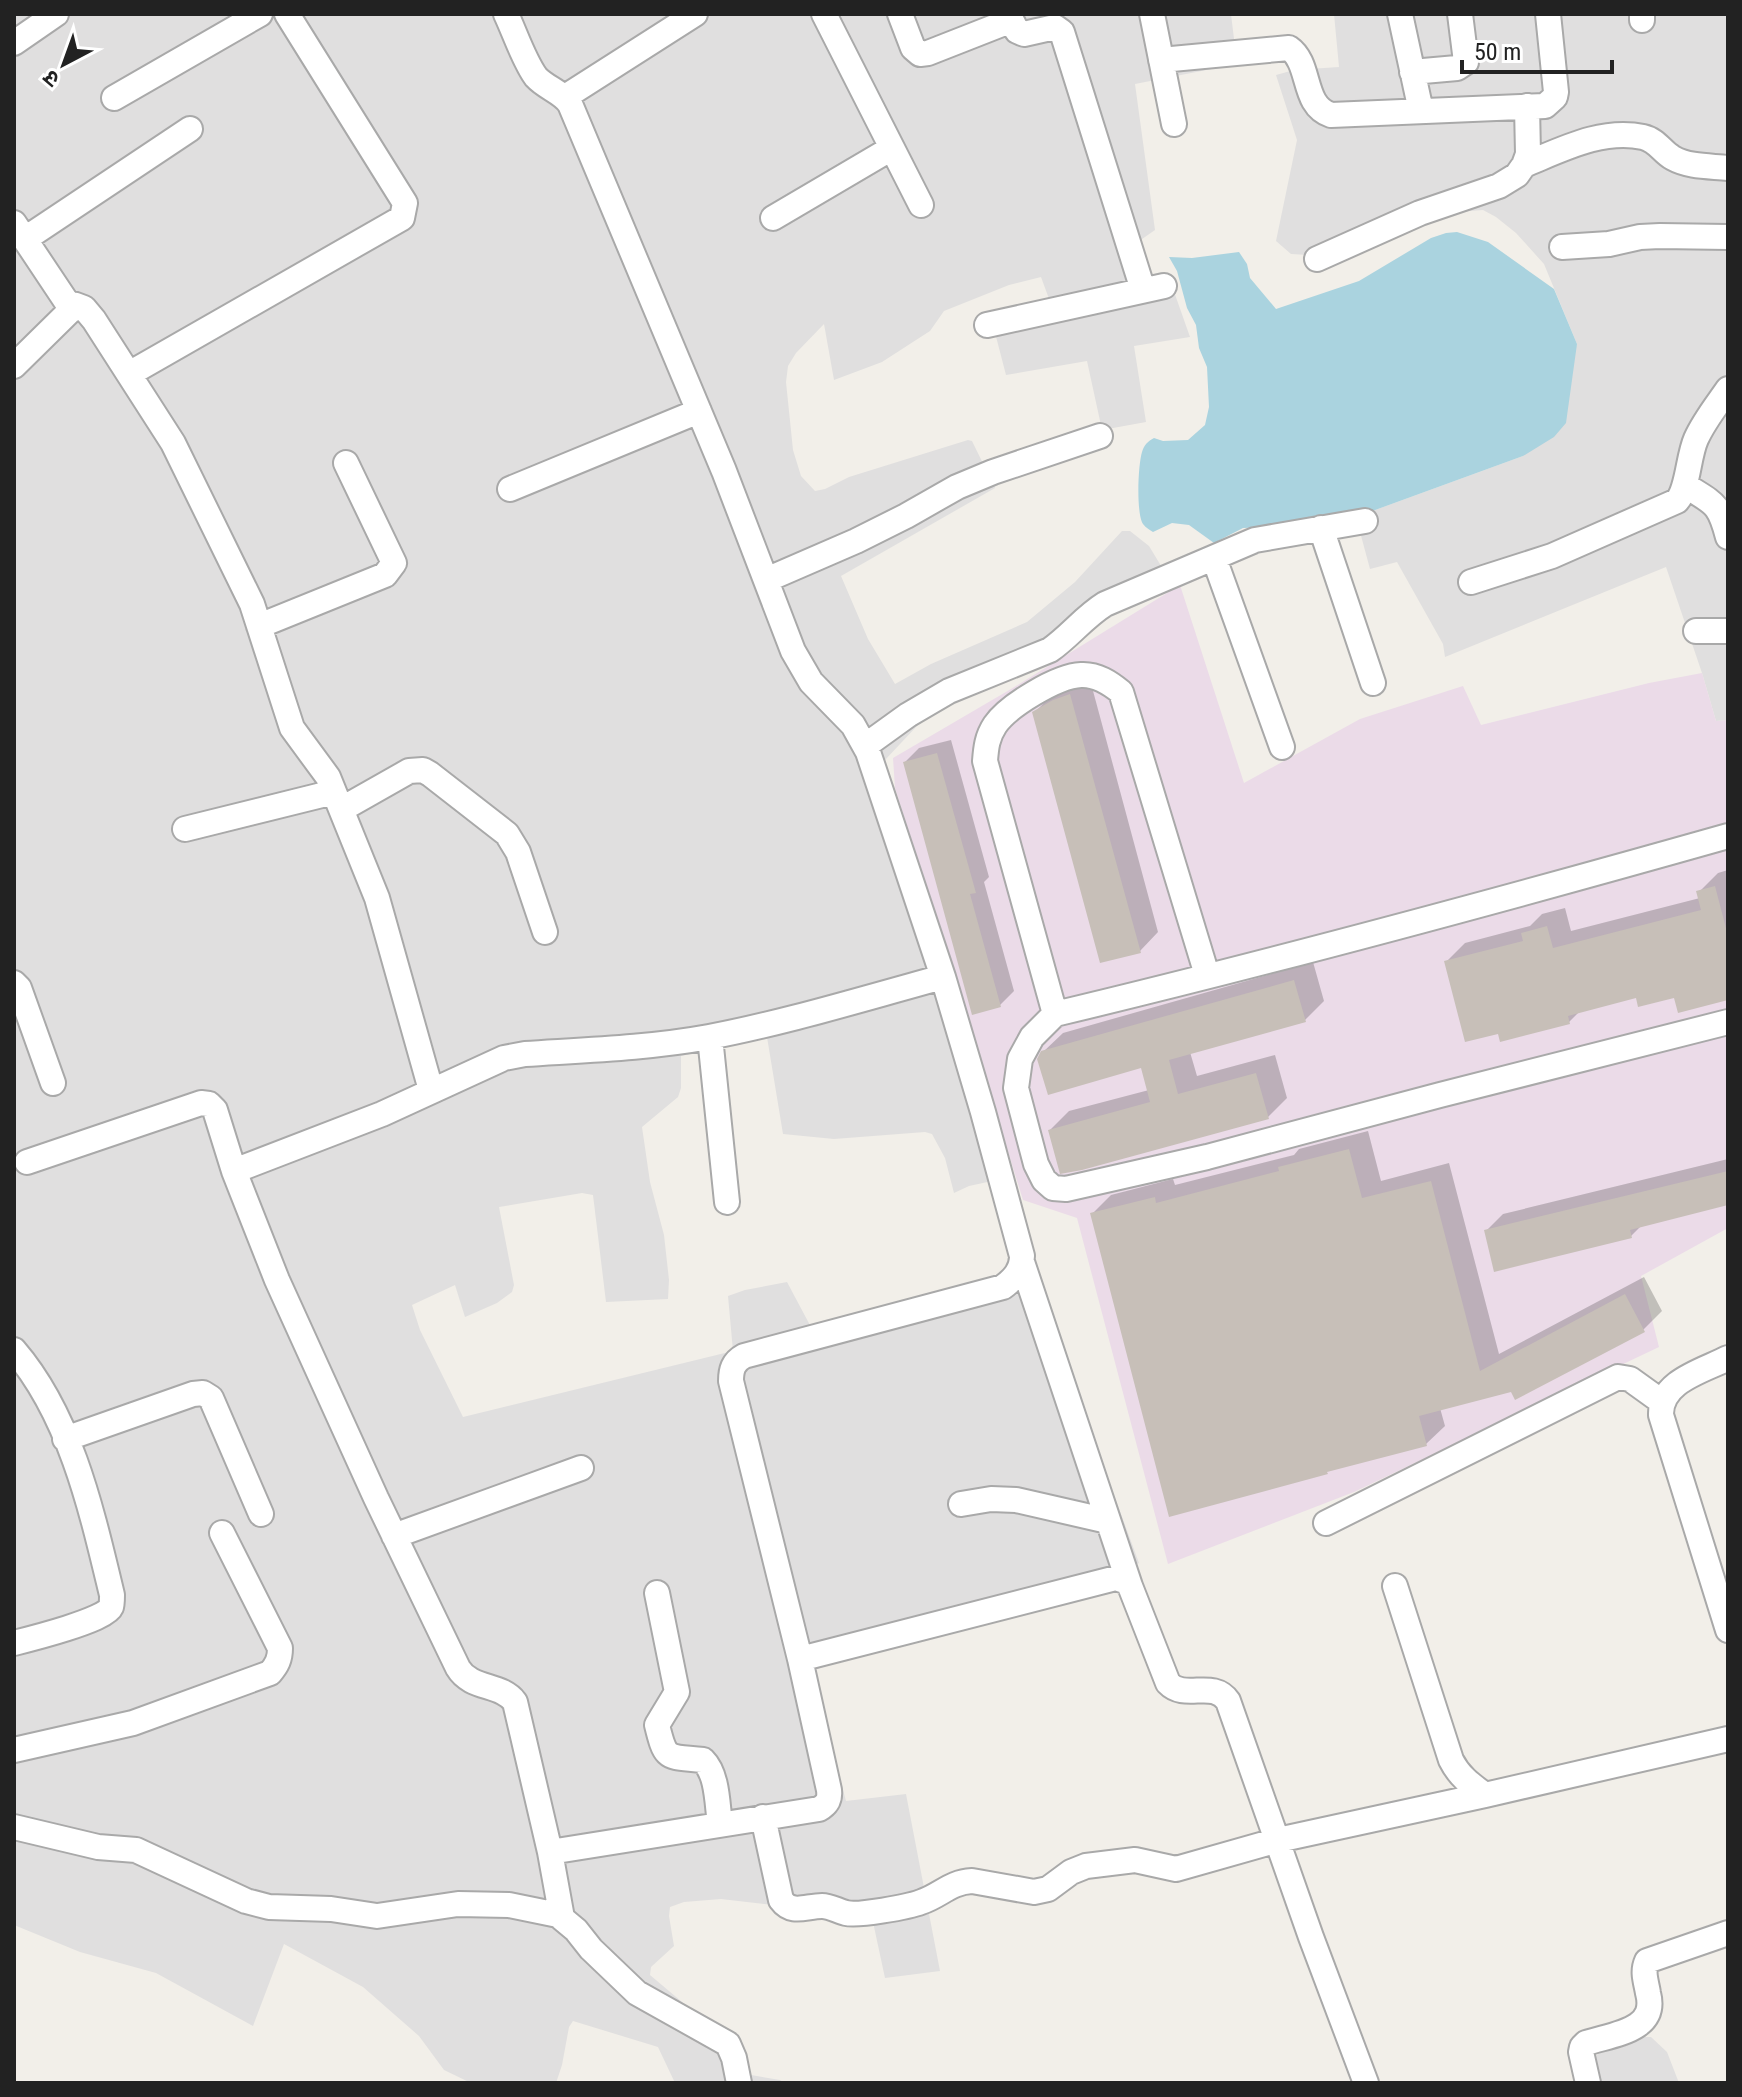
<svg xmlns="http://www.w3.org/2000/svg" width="1742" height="2097" viewBox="0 0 1742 2097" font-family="'Roboto Condensed','Noto Sans Devanagari',sans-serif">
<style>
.residential{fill:#e0dfdf}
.industrial{fill:#ebdbe8}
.water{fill:#aad3df}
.shadow{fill:#0003}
.building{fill:#c7bfb8}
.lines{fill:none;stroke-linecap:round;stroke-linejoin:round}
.minor-casing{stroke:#a9a9a9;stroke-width:28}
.minor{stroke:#fff;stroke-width:24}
</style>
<rect width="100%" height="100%" fill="#f2efe9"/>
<!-- residential -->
<path class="residential" d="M14,14h1217l6,50 -102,20 20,146 -23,16 13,42 27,-2 18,51 -56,9 12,76 -44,8 -15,-69 -81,14 -13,-50 59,-18 -11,-30 -32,8 -65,26 -14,20 -48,31 -48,18 -10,-56 -28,29 -8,13 -2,16 7,68 8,26 14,15 10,-2 24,-12 119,-37 4,1 23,47 -154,88 27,63 27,45 36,-20 96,-42 48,-40 47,-51h8l19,15 20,33 -237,131 -47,50 -9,17 130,401 -37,8 -15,7 -9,-35 -13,-24 -7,-2 -91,7 -51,-5 -16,-97 -86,19v32l-3,9 -36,30 8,55 14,53 5,45 -1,19 -62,3 -13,-107 -11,-2 -83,14 15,78 -2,7 -15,11 -32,14 -10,-32 -43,20 8,25 43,87 270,-66 -5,-55 17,-6 42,-8 33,62 218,-56 101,275 -58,29 -247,70 -23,10 35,129 60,-7 34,177 -55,7 -15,-70 -88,-2 -61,-7 -37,3 -14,5 -1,9 5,30 -23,21 -1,8 70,59 31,41 29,5 4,3h-109l-17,-36 -85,-26 -4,6 -7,38 -6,18h-85l-27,-13 -25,-34 -56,-49 -79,-43 -31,82 -97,-53 -76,-21 -66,-27z
M1334,14h394v706l-12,1 -14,-48 -36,-106 -221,90 -2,-13 -46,-82 -27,7 -14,-52 167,-61 54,-112 -33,-80 -28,-31 -20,-16 -13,-7 -51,4 -124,41 -17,-1 -15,-13 21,-101 -21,-65 18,-5 45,-3z
M1626,2037h25l16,15 12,31h-90l3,-25z"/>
<!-- industrial -->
<path class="industrial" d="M1180,585l64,198 116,-64 103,-33 18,39 168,-42 53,-10 14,48 12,-1v508l-87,48 18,71 -305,145 -186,72 -91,-346 -54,-18 -128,-412 -2,-30 118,-69z"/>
<!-- water -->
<path class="water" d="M1457,232l31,10 66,47 23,55 -11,79 -12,14 -31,19 -167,61 -54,9 -59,2 -29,15 -25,-18 -17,-2 -19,9c-3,-2 -7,-4 -10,-8 -7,-11 -5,-59 -1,-72 2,-7 6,-11 12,-14l9,3 25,-1 17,-15 4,-18 -2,-40 -8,-19 -3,-23 -9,-17 -10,-37 -8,-14 23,1 47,-6 8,12 3,14 26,31 83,-28 72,-43 15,-5z"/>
<!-- shadow -->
<path class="shadow" d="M1089,676l69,256 -18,19 -106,-238 19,-19z
M951,740l38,137 -5,5 30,109 -14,14 -95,-243 14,-14z
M1728,870v128l-91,-2 -57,15 -11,11 -70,9 -53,-69 19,-19 65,-17 12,-12 23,-6 6,23 129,-33 -1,-6 19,-19z
M1313,962l11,39 -19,19 -115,32 7,24 78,-21 12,43 -19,19 -218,13 19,-19 80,-21 -7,-24 -99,-14 20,-19z
M1368,1131l13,50 68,-18 50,191 145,-77 18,34 -19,19 -203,78 5,18 -19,18 -334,-230 19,-19 62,-16 2,6 119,-30 5,-6z
M1728,1159v44l-86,22 -11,11 -145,-5 17,-17z"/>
<!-- building -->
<path class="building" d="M1070,694l71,259 -41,10 -68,-251 21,-12z
M937,753l39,140 -6,1 31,113 -29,8 -69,-253z
M1715,886l13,50v64l-50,13 -4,-15 -36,9 -2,-9 -68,18 2,8 -70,18 -2,-8 -33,8 -21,-81 79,-20 -2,-8 26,-7 6,22 148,-38 -5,-19z
M1294,980l12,42 -137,38 9,34 78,-21 13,46 -187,51 -22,4 -12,-44 102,-28 -9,-34 -93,27 -11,-36 4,-8z
M1349,1149l13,49 69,-17 49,190 145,-77 20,38 -130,68 -4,-8 -92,24 8,30 -100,26 1,2 -159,43 -79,-304 65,-16 1,6 123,-32 -1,-4z
M1728,1171v34l-98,25 2,8 -138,34 -10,-42z"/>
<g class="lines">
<defs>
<path id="minor" d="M506,14c9,19 18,47 30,63 10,11 26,15 34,27l154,367 69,180 18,31 42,43 15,27 75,225 40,135 39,144c0,14 -8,23 -19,31l-259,69c-11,6 -13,14 -13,25l69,278 29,131c1,9 -1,14 -10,19l-269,43
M824,14l97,191
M900,14l13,34 7,6 8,-1 79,-31 6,1 4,8 7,3 31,-7 7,5 81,258
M1152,14l22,110
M1400,14l21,97
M1642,20v-6
M14,43l42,-29
M1161,60l128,-12c23,16 12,57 42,67l214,-9 10,-9 1,-5 -8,-78
M1412,72l45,-4 9,-6 -6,-48
M565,97l130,-83
M114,98l146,-84
M1524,165c37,-15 78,-37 119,-28 14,3 19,15 30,21 16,9 37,8 55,10
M773,218l119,-70
M14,223l58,87
M25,239l165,-110
M1562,247l47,-3 31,-7 20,-1 68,1
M1317,259l103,-46 79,-27 18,-11 7,-10 4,-11 -1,-48
M987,325l177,-39
M14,366l62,-61 8,3 10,12 79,123 79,161 40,124 36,49 49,121 54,192
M129,374l273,-156 3,-15 -118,-189
M1685,485c29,19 34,17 43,52
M510,489l189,-78
M1321,528l52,155
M1214,558l68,189
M766,580l90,-39 50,-25 51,-29 36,-15 107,-36
M1471,582l81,-26 125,-55c11,-12 11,-44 19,-62 8,-18 21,-34 32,-50
M259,626l126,-51 9,-12 -48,-100
M1696,631h32
M865,746l43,-31 41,-24 101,-41c20,-14 34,-33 55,-46l150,-64 110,-19
M342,809l67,-38 14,-1 7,4 77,60 11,18 27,80
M185,829l149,-37
M1728,836c-223,63 -447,124 -673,178l-23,23 -12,22 -4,29 20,76 8,16 9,8 13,1 141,-32 233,-62 288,-73
M14,983l5,5 34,95
M1055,1014l-70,-253c1,-13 2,-24 10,-36 13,-19 62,-49 86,-50 16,-1 29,8 40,17l86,283
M710,1037l17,165
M27,1162l174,-59 8,1 6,6 19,61 43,109 99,218 82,170c13,22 43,15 57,34l35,150 12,66
M234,1171l148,-57 122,-56 21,-4c62,-4 124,-6 184,-17 79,-15 156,-39 234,-60
M1022,1262l108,324
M14,1350c57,66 78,162 98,245 0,2 0,10 -1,12 -5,13 -81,32 -97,36
M1728,1358c-25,13 -68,23 -67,57l67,215
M65,1439l128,-45 10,-1 8,5 50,116
M961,1504l30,-5 25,1 92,21
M1326,1523l292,-146 12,2 32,23
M394,1536l187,-68
M1395,1586l56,174c8,16 19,24 34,35
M657,1593l20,99 -20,33c9,37 10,31 46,35 15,15 14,44 17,64
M800,1659l316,-81 9,3 5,5 38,97c17,18 45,-4 60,18l83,236 55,146
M14,1750l119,-27 137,-50c7,-8 10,-14 10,-25l-58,-115
M763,1817l18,83c11,15 25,6 41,6 8,0 16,5 24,7 12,3 62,-6 75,-11 19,-6 29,-20 51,-21l62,11 14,-3 23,-17 15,-6 49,-6 41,9 102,-29 207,-45 243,-56
M14,1827l84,20 38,3 110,51 23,6 62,2 46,7 81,-12 51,1 49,10 18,15 15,19 46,44 91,51 6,14 5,25
M1588,2083l-7,-31 1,-5 4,-4c27,-9 72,-12 62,-50 -2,-12 -6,-21 -1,-32l81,-28"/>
</defs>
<!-- minor casing -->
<use href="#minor" class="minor-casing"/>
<!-- minor -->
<use href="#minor" class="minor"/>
</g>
<!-- border -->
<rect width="1742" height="2097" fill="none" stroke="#222222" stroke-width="32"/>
<!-- north arrow -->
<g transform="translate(64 64) rotate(221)" stroke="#ffffff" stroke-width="6" paint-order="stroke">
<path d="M0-6L14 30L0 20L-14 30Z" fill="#222222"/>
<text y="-12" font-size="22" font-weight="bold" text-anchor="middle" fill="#222222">उ</text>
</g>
<!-- scale -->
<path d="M1462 60v12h150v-12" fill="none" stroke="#222222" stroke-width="4"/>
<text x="1474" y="60" font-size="24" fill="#222222" stroke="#ffffff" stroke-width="6" paint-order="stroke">50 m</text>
</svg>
